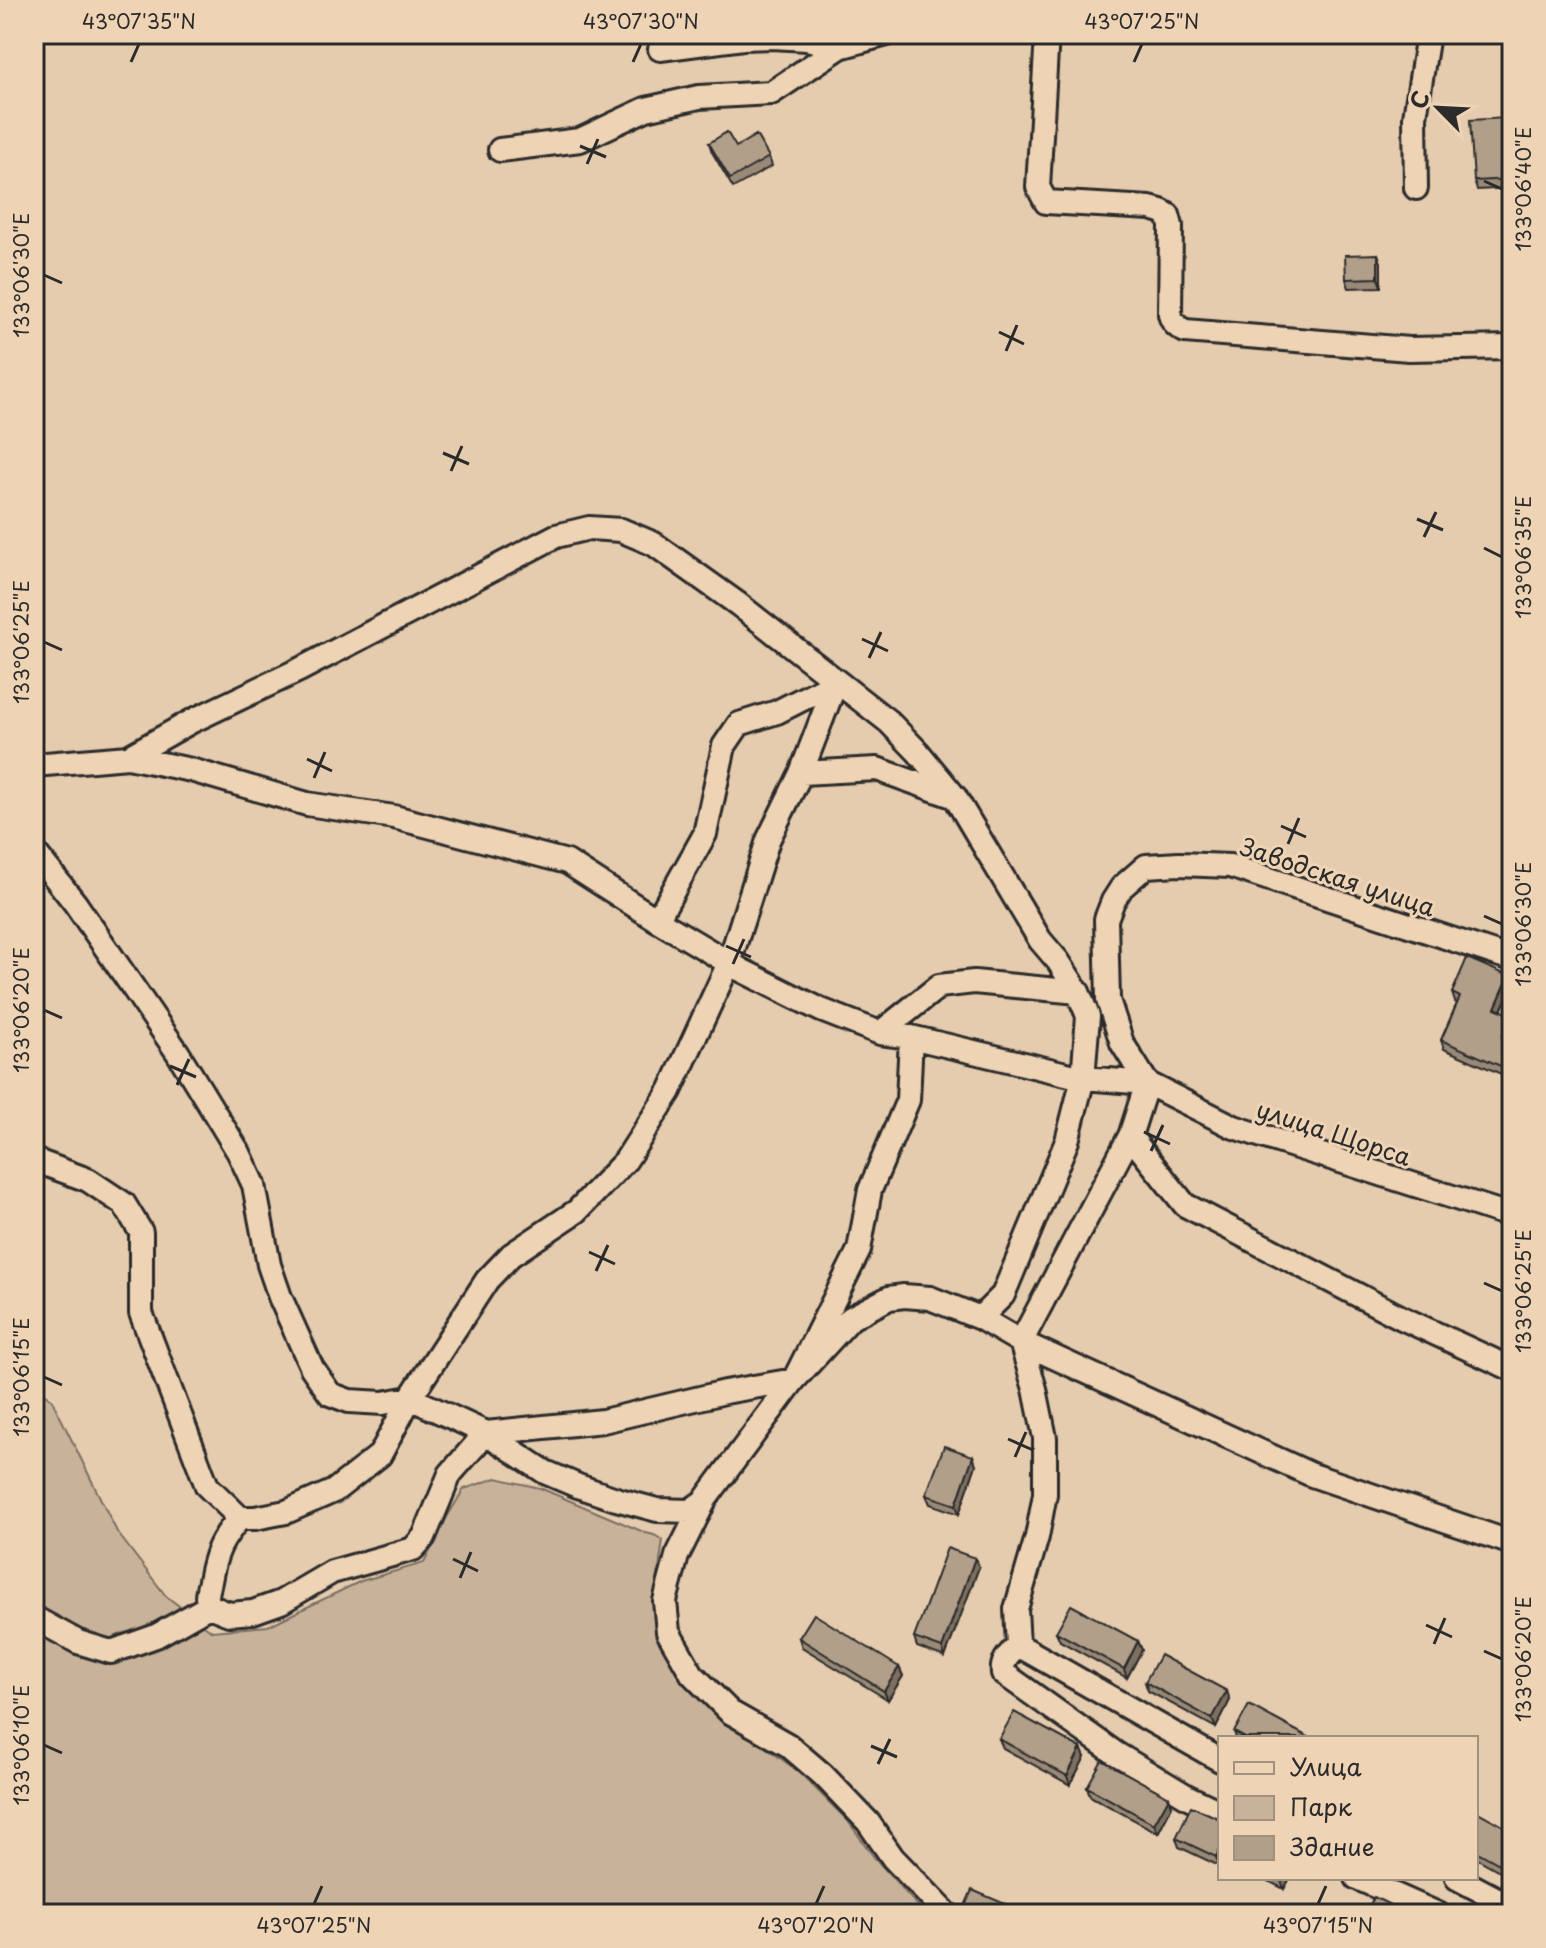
<svg xmlns="http://www.w3.org/2000/svg" width="1546" height="1948" viewBox="0 0 1546 1948" font-family="'Playpen Sans',sans-serif">
<style>
.green{fill:#c8b29a;stroke:#7a6e62;stroke-width:2}
.lines{fill:none;stroke-linecap:round;stroke-linejoin:round}
.minor-casing{stroke:#2b2b2b;stroke-width:28}
.minor{stroke:#eed3b5;stroke-width:22}
.wall{fill:#998977;stroke:#2b2b2b;stroke-width:2}
.shaded-wall{fill:#7d6f61;stroke:#2b2b2b;stroke-width:2}
.building{fill:#b29f8a;stroke:#2b2b2b;stroke-width:2}
.ticks{fill:none;stroke:#2b2b2b;stroke-width:3}
.labels{text-anchor:middle;dominant-baseline:central;stroke-width:6;stroke-linejoin:round;paint-order:stroke}
.street-label{font-size:24px;fill:#2b2b2b;stroke:#eed3b5}
.neatline{fill:none;stroke:#2b2b2b;stroke-width:3}
.ticks-label{font-size:20px;text-anchor:middle;fill:#2b2b2b}
</style>
<rect width="100%" height="100%" fill="#e6ccaf"/>
<filter id="ink" filterUnits="userSpaceOnUse"><feTurbulence type="fractalNoise" baseFrequency=".0125" numOctaves="2"/><feDisplacementMap in="SourceGraphic" scale="16" xChannelSelector="R" yChannelSelector="G"/><feConvolveMatrix kernelMatrix="1 2 1 2 8 2 1 2 1" color-interpolation-filters="sRGB"/></filter>
<g filter="url(#ink)">
<!-- green -->
<path class="green" d="M34,1383l18,17 65,132 49,64 46,35 56,-5 93,-45 63,-18 23,-46 17,-28 32,-11 44,10 106,45 8,2 9,5 -8,57 67,118 77,57 49,49 26,36 51,57h-891z"/>
<g class="lines">
<defs>
<path id="minor" d="M1047,34l-9,153 8,15 104,6 11,3 7,4 3,11 -1,88c2,9 7,13 15,17l224,18 103,-2
M660,49l83,-11 29,-1 35,2 33,8 47,-13
M500,150l80,-10 66,-31 53,-12 72,-4 69,-46
M1416,188l-1,-71 13,-83
M836,682l-35,91 -33,67 -39,123 -59,128 -44,69 -49,51 -66,44 -24,25 -77,118 -30,57 -46,36 -48,21 -31,6h-15c-19,21 -25,35 -30,63 -2,10 -5,16 -1,25l20,8 24,-2 28,-10 51,-30 81,-23 11,-12 26,-63 36,-41 117,-12 122,-29 69,-12 65,-130 11,-60 38,-90 3,-63
M128,757l64,-36 109,-52 255,-133 33,-8 32,2 33,14 84,60 151,118 29,30 37,45 85,143 18,21 20,31 10,24 -5,62 -16,63 -64,154 -23,23
M34,765l94,-8 63,13 116,34 87,13 173,45 90,58 84,50 80,40 59,23 31,4 172,41 64,5 87,44 278,89
M801,773l76,-4 78,28
M34,851l41,52 103,150 61,100 15,32 15,80 11,32 32,71 18,26 19,7 34,2 27,-5 76,35 59,39 33,14 38,13 41,11 33,1 14,-10 90,-121 57,-62 38,-20 15,-2 26,2 50,20 41,24 291,133 200,68
M657,920l48,-86 19,-88 15,-22 38,-12 59,-30
M880,1033l59,-47 35,-4 104,10
M1147,1083l-25,-40 -14,-43 -2,-81 7,-18 9,-14 24,-21 33,-2 51,2 282,93
M1130,1136l55,69 217,113 110,51
M34,1160l54,20 36,24 17,28v81l66,173 33,32
M1021,1342l14,47 10,49v56l-8,43 -21,72 2,36 202,115
M1021,1342l109,-206 17,-53
M704,1502l-27,54 -12,45 3,31 24,42 38,38 58,33 35,30 45,47 25,36 54,56
M38,1620l40,22 33,10 45,-16 53,-30
M1018,1645c-8,9 -17,16 -15,28l112,80 73,44 32,15
M1357,1878l81,36
M1457,1878l55,29"/>
</defs>
<!-- minor casing -->
<use href="#minor" class="minor-casing"/>
<!-- minor -->
<use href="#minor" class="minor"/>
</g>
<!-- wall -->
<path class="wall" d="M1507,118l3,9 2,61 -35,2 -3,-9z
M709,143l27,4 33,10 3,9 -39,22 -21,-36z
M1378,254l3,9v24l-32,1 -3,-9z
M1512,986l-11,25 11,5v15l-4,9v37l-64,-28 -3,-9 16,-37 -2,-1 -3,-9z
M973,1456l3,9 -17,49 -29,-10 -4,-9z
M979,1567l-34,90 -28,-10 -3,-9z
M1056,1632l82,9 4,9 -15,28 -67,-37z
M799,1638l100,29 4,9 -15,24 -86,-53z
M1145,1682l85,18 -14,28 -68,-37z
M1234,1732l76,6h-74z
M999,1739l86,18 -15,28 -67,-37z
M1087,1787l85,19 -14,27 -68,-37z
M1476,1811l36,20v47l-36,-20z
M1220,1819l-1,47 -40,-19 -3,-9z
M1262,1878h28l-6,11z
M965,1906l52,3 2,5h-51z"/>
<!-- shaded-wall -->
<path class="shaded-wall" d="M1507,118l3,9 2,56 -1,-4z
M1378,254l3,9v24l-3,-9z
M1509,976l3,10 -14,31 -3,-9z
M1512,1015v16l-7,15 -3,-9z
M1512,1052v16l-4,9 -3,-9z
M973,1456l3,9 -17,49 -3,-9z
M975,1558l4,9 -34,90 -3,-9z
M1138,1641l4,9 -15,28 -3,-9z
M899,1667l4,9 -15,24 -4,-9z
M1227,1691l3,9 -14,28 -4,-9z
M1081,1748l4,9 -15,28 -3,-9z
M1169,1797l3,9 -14,27 -4,-9z
M1220,1848v16l-1,2 -3,-9z
M1282,1878h8l-6,11 -3,-9z"/>
<!-- building -->
<path class="building" d="M1507,118l4,61 -37,2 -4,-61z
M727,132l9,15 20,-12 13,22 -39,22 -21,-36z
M1378,254v24l-32,1 -1,-24z
M1467,958l42,18 -14,32 17,7 -10,22 10,4v11l-7,16 -64,-28 19,-43 -8,-4z
M944,1446l29,10 -17,49 -30,-10z
M947,1548l28,10 -33,90 -28,-10z
M1071,1605l67,36 -14,28 -68,-37z
M814,1614l85,53 -15,24 -85,-53z
M1160,1655l67,36 -15,28 -67,-37z
M1249,1705l61,33h-65l-11,-6z
M1014,1712l67,36 -14,28 -68,-37z
M1102,1760l67,37 -15,27 -67,-37z
M1191,1806l29,13v29l-4,9 -40,-19z
M1476,1811l36,20v40l-36,-20z
M972,1890l45,19 -2,5h-31l-19,-8z
M1374,1897l34,17h-42z"/>
</g>
<!-- ticks -->
<path class="ticks" d="M131,62l8,-18M633,62l8,-18M1134,62l8,-18M580,146l26,11M587,164l11,-25M1484,181l18,8M44,275l18,8M999,332l25,12M1006,351l11,-26M443,453l26,11M451,471l11,-25M1417,519l26,11M1424,537l12,-25M1484,548l18,9M862,639l26,12M44,642l18,8M869,658l12,-26M307,759l25,12M314,778l11,-26M1281,826l25,11M1288,844l11,-26M1484,916l18,8M726,946l25,11M733,964l11,-25M44,1010l18,8M170,1066l26,11M177,1085l12,-26M1144,1132l26,12M1151,1151l12,-26M589,1252l26,12M596,1271l12,-26M1484,1283l18,8M44,1377l18,8M1008,1439l25,11M1015,1457l11,-25M453,1559l25,12M460,1578l11,-26M1426,1625l26,12M1434,1644l11,-26M1484,1651l18,8M44,1745l18,8M871,1746l26,11M878,1764l12,-25M314,1904l8,-18M816,1904l8,-18M1318,1904l8,-18"/>
<g class="labels">
<!-- street labels -->
<g class="street-label">
<text transform="translate(1338 876) rotate(18)">Заводская улица</text>
<text transform="translate(1334 1132) rotate(18)">улица Щорса</text>
</g>
</g>
<!-- margin -->
<rect width="1546" height="1948" fill="none" stroke="#eed3b5" stroke-width="88"/>
<!-- legend -->
<rect x="1218" y="1736" width="260" height="144" fill="#eed3b5" stroke="#a0907e" stroke-width="2"/>
<rect x="1234" y="1762" width="40" height="12" fill="#eed3b5" stroke="#a0907e" stroke-width="2"/>
<text x="1290" y="1776" font-size="24" fill="#2b2b2b">Улица</text>
<rect x="1234" y="1796" width="40" height="24" fill="#c8b29a" stroke="#a0907e" stroke-width="2"/>
<text x="1290" y="1816" font-size="24" fill="#2b2b2b">Парк</text>
<rect x="1234" y="1836" width="40" height="24" fill="#b29f8a" stroke="#a0907e" stroke-width="2"/>
<text x="1290" y="1856" font-size="24" fill="#2b2b2b">Здание</text>
<!-- north arrow -->
<g transform="translate(1438 108) rotate(294)" stroke="#eed3b5" stroke-width="6" paint-order="stroke">
<path d="M0-6L14 30L0 20L-14 30Z" fill="#2b2b2b"/>
<text y="-12" font-size="22" font-weight="bold" text-anchor="middle" fill="#2b2b2b">С</text>
</g>
<rect x="44" y="44" width="1458" height="1860" class="neatline"/>
<g class="ticks-label">
<text x="139" y="29">43°07'35"N</text>
<text x="641" y="29">43°07'30"N</text>
<text x="1142" y="29">43°07'25"N</text>
<text transform="translate(1524 189) rotate(-90)" y="7">133°06'40"E</text>
<text transform="translate(22 275) rotate(-90)" y="7">133°06'30"E</text>
<text transform="translate(1524 557) rotate(-90)" y="7">133°06'35"E</text>
<text transform="translate(22 642) rotate(-90)" y="7">133°06'25"E</text>
<text transform="translate(1524 924) rotate(-90)" y="7">133°06'30"E</text>
<text transform="translate(22 1010) rotate(-90)" y="7">133°06'20"E</text>
<text transform="translate(1524 1291) rotate(-90)" y="7">133°06'25"E</text>
<text transform="translate(22 1377) rotate(-90)" y="7">133°06'15"E</text>
<text transform="translate(1524 1659) rotate(-90)" y="7">133°06'20"E</text>
<text transform="translate(22 1745) rotate(-90)" y="7">133°06'10"E</text>
<text x="314" y="1933">43°07'25"N</text>
<text x="816" y="1933">43°07'20"N</text>
<text x="1318" y="1933">43°07'15"N</text>
</g>
</svg>
